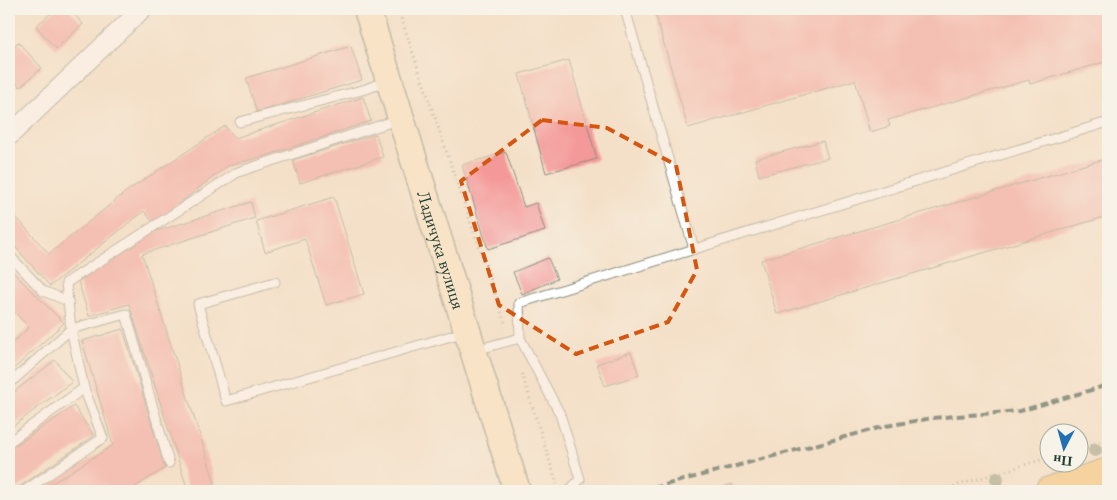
<svg xmlns="http://www.w3.org/2000/svg" width="1117" height="500" viewBox="0 0 1117 500" font-family="'EB Garamond',serif">
<style>
.building{fill:#f49999}
.lines{fill:none;stroke-linecap:round;stroke-linejoin:round}
.lane-casing{stroke:#8a8e7e;stroke-width:11}
.street-casing{stroke:#8a8e7e;stroke-width:21}
.secondary-casing{stroke:#8a8e7e;stroke-width:29}
.primary-casing{stroke:#8a8e7e;stroke-width:30}
.path{stroke:#8a8e7e;stroke-width:3;stroke-dasharray:1 4;stroke-linecap:butt}
.lane{stroke:#fff;stroke-width:9}
.street{stroke:#fff;stroke-width:19}
.secondary{stroke:#fce6c4;stroke-width:26}
.primary{stroke:#f7c06b;stroke-width:28}
.rail{stroke:#1f3d34;stroke-width:4;stroke-dasharray:8 4;stroke-linecap:butt}
.tree{fill:#90967d}
.marked{fill:none;stroke:#d45610;stroke-width:4;stroke-dasharray:10 6;stroke-linejoin:round}
.labels{text-anchor:middle;dominant-baseline:central;stroke-width:5;stroke-linejoin:round;paint-order:stroke}
.street-label{font-size:18px;fill:#1f3d34;stroke:#f7f3e8}
</style>
<rect width="100%" height="100%" fill="#f7f3e8"/>
<filter id="ink" filterUnits="userSpaceOnUse"><feTurbulence type="fractalNoise" baseFrequency=".02" numOctaves="2"/><feDisplacementMap in="SourceGraphic" scale="10" xChannelSelector="R" yChannelSelector="G"/><feConvolveMatrix kernelMatrix="1 2 1 2 8 2 1 2 1" color-interpolation-filters="sRGB"/></filter>
<filter id="wash" filterUnits="userSpaceOnUse"><feTurbulence type="fractalNoise" baseFrequency=".0096" numOctaves="4" result="noise"/><feDisplacementMap in="SourceGraphic" scale="20" xChannelSelector="R" yChannelSelector="G"/><feGaussianBlur stdDeviation="1.12" result="paint"/><feColorMatrix in="noise" values="0 0 0 0 0 0 0 0 0 0 0 0 0 0 0 0 0 1.4 0 .05"/><feComposite in="paint" operator="in"/></filter>
<g filter="url(#wash)">
<rect width="100%" height="100%" fill="#f4e0c8"/>
<g id="blocks">
<!-- building -->
<path class="building" d="M56,9h13l14,15 -27,25 -20,-23z
M654,9h454v52l-78,23 -1,-4 -141,40 2,6 -20,6 -15,-52 -167,48z
M18,42l24,26 -22,19 -11,-12v-24z
M351,46l11,34 -105,32 -11,-34z
M569,60l28,99 -51,14 -27,-99z
M363,97l8,24 -103,34 -41,11 -73,57 -10,-12 -94,75 -41,-46v-31l40,45 78,-63 98,-65 10,12z
M376,134l7,23 -83,26 -7,-23z
M823,141l5,17 -69,18 -4,-17z
M506,152l18,55 12,-4 9,28 -57,18 -26,-84z
M1108,158v58l-331,98 -16,-54z
M334,197l30,97 -38,11 -21,-66 -40,13 -9,-31z
M251,202l4,16 -113,36 73,229 -27,8 -59,-187 -40,12 -11,-35 69,-47z
M548,258l9,21 -35,15 -9,-22z
M9,268l55,55 -55,50v-27l20,-19 -20,-20z
M123,329l42,139 -36,23h-89l73,-46 -31,-104z
M631,352l8,23 -34,11 -8,-22z
M55,360l17,22 -63,47v-33z
M74,406l20,30 -81,55h-4v-41z
M732,484l2,7h-22z"/>
</g>
</g>
<g filter="url(#ink)">
<use href="#blocks" fill-opacity="0" stroke="#8a8e7e" stroke-width="1"/>
<g class="lines">
<defs>
<path id="lane" d="M625,9l69,240
M240,122l126,-33 21,-8
M9,255l34,36 25,10
M275,282l-77,22 28,97 239,-69
M520,338l-1,-35 589,-181
M475,350l45,-12 40,76 20,65 -11,12
M9,384l62,-55 13,59 -75,54
M169,463l-43,-149 -55,15 -5,-46 172,-111 162,-53
M24,491l79,-53 -19,-50"/>
<path id="street" d="M9,136l133,-127"/>
<g id="secondary">
<path id="s1" d="M367,9l150,482"/>
</g>
<path id="primary" d="M1049,491l59,-19"/>
</defs>
<!-- lane casing -->
<use href="#lane" class="lane-casing"/>
<!-- street casing -->
<use href="#street" class="street-casing"/>
<!-- secondary casing -->
<use href="#secondary" class="secondary-casing"/>
<!-- primary casing -->
<use href="#primary" class="primary-casing"/>
<!-- path -->
<path class="path" d="M398,9l107,314
M522,374l35,110
M1080,448l28,-9
M939,491l111,-34"/>
<!-- lane -->
<use href="#lane" class="lane"/>
<!-- street -->
<use href="#street" class="street"/>
<!-- secondary -->
<use href="#secondary" class="secondary"/>
<!-- primary -->
<use href="#primary" class="primary"/>
<!-- rail -->
<path class="rail" d="M642,491l244,-65 46,-8 88,-7 88,-26"/>
</g>
<!-- trees -->
<g class="tree">
<circle cx="1095" cy="450" r="7"/>
<circle cx="997" cy="479" r="7"/>
</g>
</g>
<!-- marked area -->
<path d="M0 0H1117V500H0ZM542,120l65,8 69,37 21,105 -29,52 -92,32 -77,-49 -38,-124z" fill="#f4e0c8" fill-opacity=".55" fill-rule="evenodd"/>
<path class="marked" d="M542,120l65,8 69,37 21,105 -29,52 -92,32 -77,-49 -38,-124z"/>
<g class="labels">
<!-- street labels -->
<g class="street-label">
<text stroke="none"><textPath href="#s1" startOffset="252">Ладичука вулиця</textPath></text>
</g>
</g>
<!-- margin -->
<rect width="1117" height="500" fill="none" stroke="#f7f3e8" stroke-width="30"/>
<!-- north arrow -->
<g transform="translate(1064 448) rotate(186)"><circle r="24" fill="#f7f3e8" stroke="#a1aaa0"/>
<path d="M0-4L9 19L0 12L-9 19Z" fill="#1f6fb2"/>
<text y="-8" font-size="14" font-weight="bold" text-anchor="middle" fill="#1f3d34">Пн</text>
</g>
</svg>
